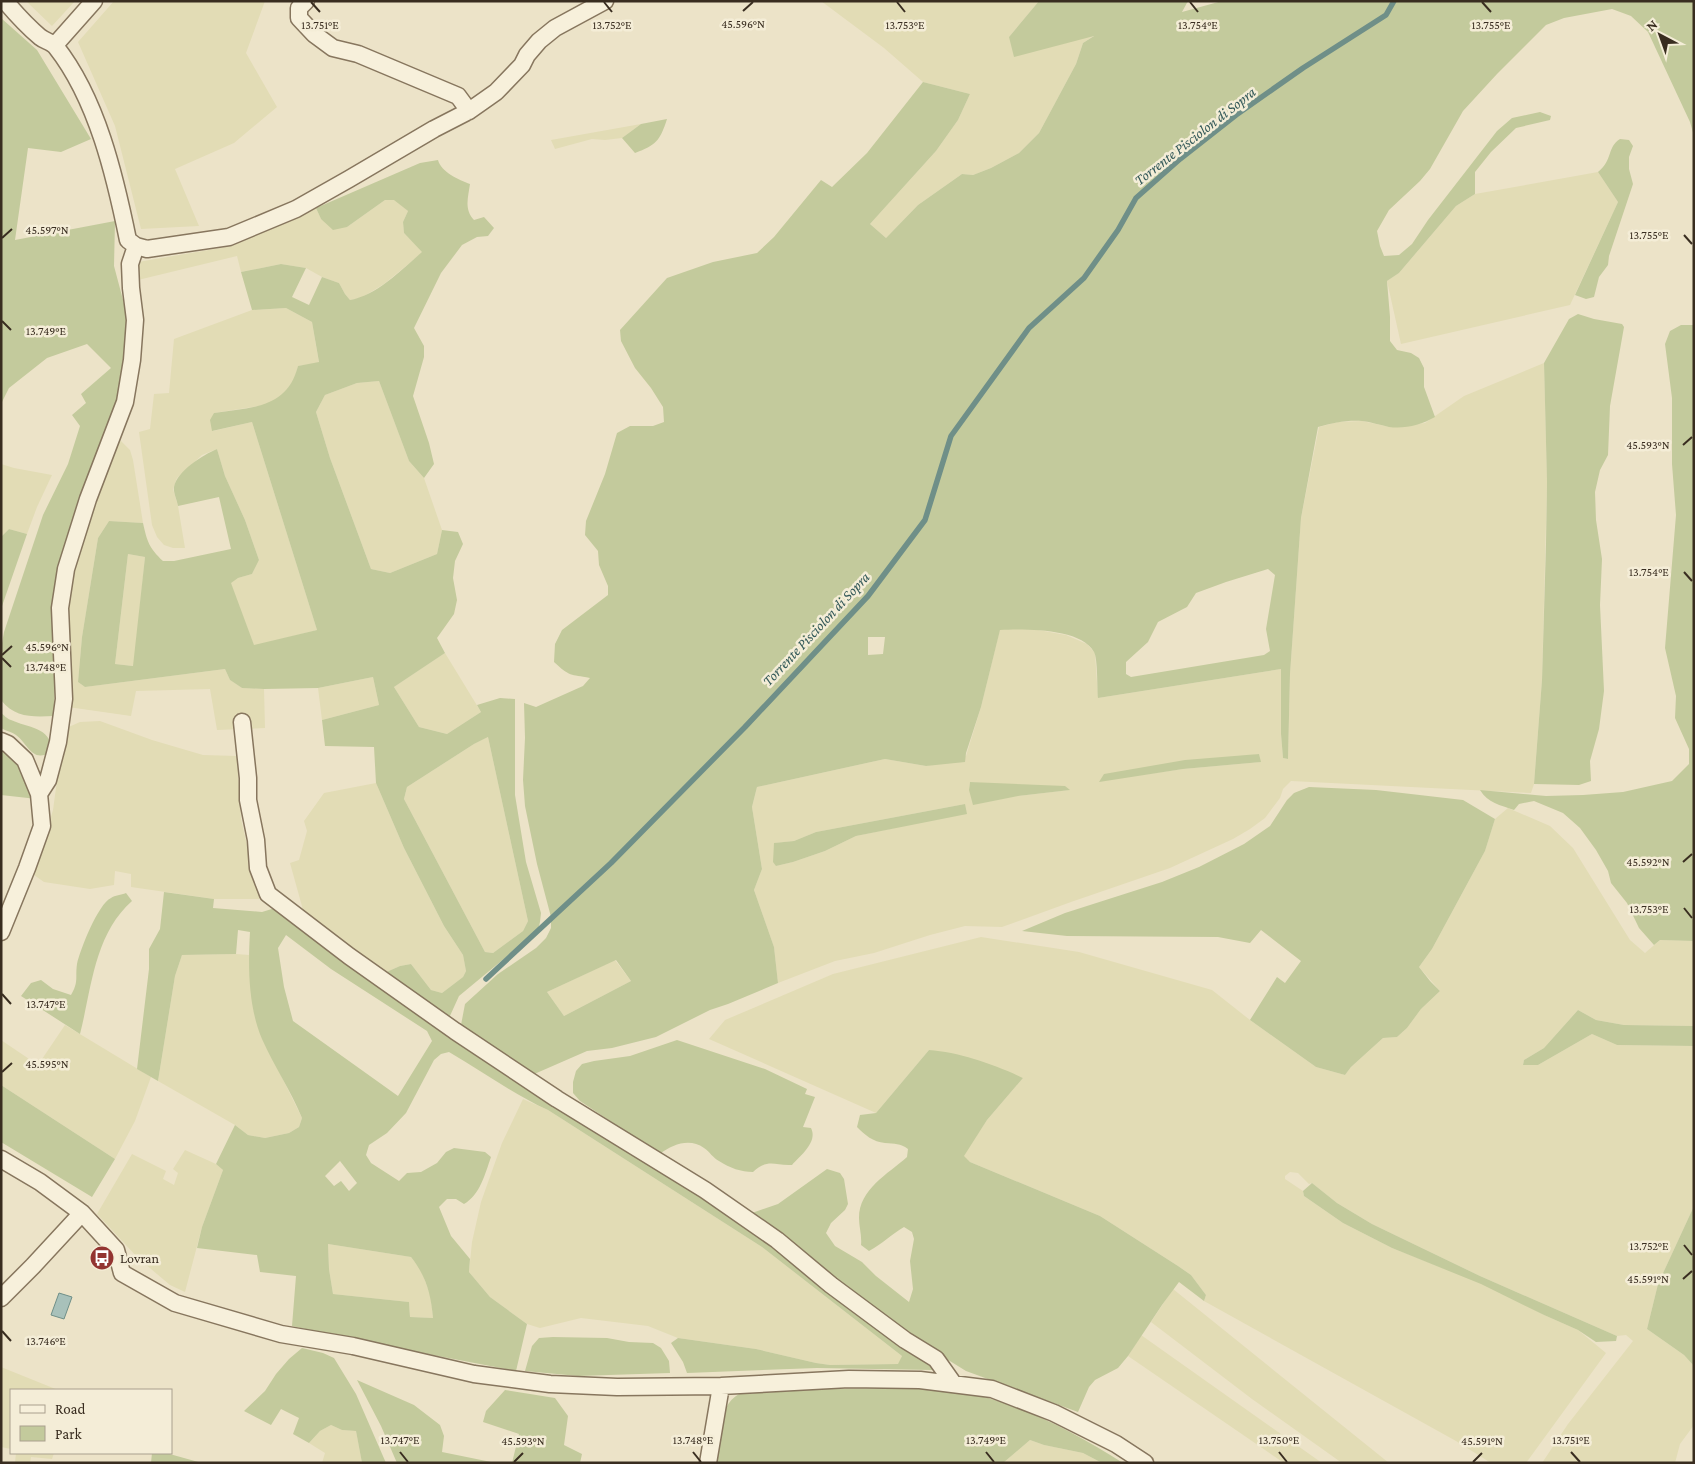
<svg xmlns="http://www.w3.org/2000/svg" width="1695" height="1464" viewBox="0 0 1695 1464" font-family="'Crimson Pro',serif">
<style>
.farmland{fill:#e2dcb5;fill-rule:evenodd}
.green{fill:#c3ca9c;fill-rule:evenodd}
.water{fill:#a8c1ba;stroke:#6f8f88}
.lines{fill:none;stroke-linecap:round;stroke-linejoin:round}
.stream{stroke:#6f8f88;stroke-width:5.5}
.street-casing{stroke:#87765e;stroke-width:19}
.street{stroke:#f7f0db;stroke-width:16}
.ticks{fill:none;stroke:#392d20;stroke-width:2}
.labels{text-anchor:middle;dominant-baseline:central;stroke-width:5;stroke-linejoin:round;paint-order:stroke}
.poi-label{font-size:14px;fill:#392d20;stroke:#f4edd7;text-anchor:start}
.water-label{font-size:15px;font-style:italic;fill:#315757;stroke:#f4edd7}
.ticks-label{font-size:12px;text-anchor:middle;fill:#392d20;stroke:#f4edd7;stroke-width:5;stroke-linejoin:round;paint-order:stroke}
</style>
<rect width="100%" height="100%" fill="#ece3c8"/>
<!-- farmland -->
<path class="farmland" d="M26,1h49l-23,25z
M114,1h151l-19,52 31,54 -43,36 -59,26 24,57 -58,3 -26,-103 -37,-84z
M821,1h218l-30,36 86,-2 -12,8 -7,21 -37,69 -20,20 -28,15 -18,7 -11,-1 -44,31 -32,33 -16,-14 66,-73 22,-31 12,-26 -47,-12 -39,-34z
M641,124l-19,14 -17,2 -13,-1 -37,10 -4,-9z
M1598,172l20,30 -48,103 -169,39 -14,-63 12,-8 57,-67 19,-12z
M394,199l14,12 -5,11 1,11 19,19 -39,32 -23,14 -11,2 -5,-6 -6,-11 -17,-6 -16,-9 -25,-4 -40,8 -4,-16 -99,24v-18l94,-16 84,-38 5,11 26,8 38,-27z
M286,308l26,14 7,41 -21,3 -3,13 -14,18 -16,8 -51,8 -1,18 39,-9 65,208 -63,16 -24,-64 8,-4 14,-4 7,-14 -14,-40 -20,-44 -8,-27 -15,6 -25,23 -4,11 5,17 7,42h-12l-9,-3 -7,-8 -5,-12 -13,-93 11,-3 4,-35 15,-1 5,-54 78,-29z
M1544,363l3,119 -5,198 -8,104 -3,9 -240,-12 -8,8 -3,9 -15,20 -15,11 -17,10 -63,29 -99,34 -69,25 -37,-1 -35,9 -56,18 -39,8 -57,22 -4,-36 -20,-57 8,-21 -10,-62 5,-20 128,-28 41,7 40,-10 15,-49 19,-78h33l33,6 21,9 8,9 3,45 183,-29v65l2,24 5,1 2,-85 11,-156 18,-91 19,-5 24,-1 28,6 35,-4 39,-27zM1259,754l1,8 -77,7 -84,12zM970,782l99,8 -51,6 -49,-6zM965,804l-71,24 -38,8 -31,15 -32,11 -17,4 -1,-23 19,-2 22,-9z
M379,381l30,80 15,17 18,52 -5,24 -47,19 -19,-4 -41,-111 -14,-46 9,-17 32,-12z
M121,441l9,9 3,10 10,63 -34,-2 -11,17 -16,99 -4,45 7,5 140,-18 5,11 12,8 22,1 1,39 -48,2 -7,-41 -74,2 -5,25 -63,-9 -1,-125 45,-137z
M1,464l13,4 38,7 -15,32 -10,27 -18,-5 -8,8z
M128,554l17,3 -11,109 -19,-2z
M445,653l36,59 -34,22 -28,-7 -25,-40z
M373,677l6,28 -57,15 -4,-32z
M100,721l52,19 51,15 34,1 4,63 12,52 9,24 -3,4h-45l-83,-12v-13l-16,-3 -1,14 -24,4 -46,-7 -10,-7 19,-65 11,-81 16,-7z
M488,737l40,184 -5,10 -30,22 -8,-1 -81,-153 3,-12 67,-43z
M376,783l28,65 40,78 19,29 3,16 -3,6 -21,16 -11,-3 -20,-26 -11,2 -18,8 -77,-57 -15,-54 9,-3 8,-29 -3,-10 20,-28z
M1508,808l42,18 23,22 57,92 15,13 15,-13 34,1v85l-70,-1 -28,-5 -18,-10 -34,38 -20,12 -1,5h15l54,-31 25,11 77,1v160l-36,78 -11,45 37,26 10,11v59l-14,19 -5,19h-133l26,-39 65,-83 -7,-6 -9,1 -137,-60 -108,-52 -35,-21 -25,-20 -3,1 -11,-11 -8,-1 -5,4v3l18,12 1,5 39,27 49,25 89,35 63,32 34,15 28,23 -80,110h-35l-35,-22 -252,-140 2,-6 -15,-20 -13,-9 -78,-50 -130,-54 -7,-6 24,-36 36,-42 -94,-28 -53,63 -167,-74 16,-19 108,-46 148,-37 98,15 133,38 38,30 66,47 29,8 6,-8 32,-29 14,-1 10,-9 14,-19 19,-18 -21,-24 13,-18 53,-98 10,-32z
M236,954l13,1 4,53 9,29 40,81 -3,9 -10,6 -24,5 -17,-3 -13,-10 -77,-44 17,-105 7,-21z
M615,960l16,21 -67,35 -17,-24z
M65,1025l86,52 -16,44 -20,38 -114,-74v-45l37,25z
M523,1099l25,11 214,137 140,109 -3,8 -69,1 -14,-2 -60,-14 -78,-11 -30,-12 -67,-8 -41,10 -13,-4 -37,-27 -21,-25 3,-30 9,-40 21,-59z
M185,1150l31,14 7,6 -21,57 -17,65 -15,-7 -32,-27 -41,-44 35,-60 34,17 -3,8 11,6 4,-12 -5,-4z
M328,1244l83,13 10,13 10,27 2,21 -23,-1 -1,-15 -76,-8 -4,-25z
M1173,1289l216,174h-47l-90,-64 -101,-77z
M1141,1335l181,128h-38l-156,-107z
M1,1367l57,23h-47v59l-10,-2z
M331,1425l11,5 14,1 6,32h-40l3,-10 -16,-10 11,-12z
M1030,1440l14,5 39,8 19,10h-99z
M16,1453h38l-2,6 -21,-2 -1,6h-15z"/>
<!-- green -->
<path class="green" d="M1039,1h149l-6,11 40,-11h472v135l-4,-14 -42,-90 -17,-16 -19,-7 -48,9 -18,7 -49,49 -34,37 -33,58 -10,12 -31,29 -12,21 3,15 4,10 15,-1 13,-11 16,-24 69,-89 15,-13 28,-6 11,4 -1,4 -34,8 -25,24 -16,20v22l-19,12 -57,67 -12,8 3,36v24l7,9 14,3 8,5 5,10v19l11,30c-14,8 -30,12 -46,10 -9,-2 -18,-5 -27,-6 -16,-1 -29,2 -44,6l-17,91 -11,156 -2,85 -5,-1 -2,-24v-65l-183,29c-1,-9 0,-39 -4,-46 -13,-24 -70,-23 -94,-22l-19,77 -15,46 -1,9 -39,4 -41,-7 -128,28 -5,20 10,62 -8,21 20,57 4,36 -50,21 -18,6 -54,27 -44,11 -25,3 -55,24 -71,-50 4,-21 33,-30 38,-26 10,-10 5,-10v-11l-14,-53 -12,-58 -2,-26 2,-42 -1,-35 12,4 47,-21 7,-8c-20,-4 -20,-1 -36,-16l1,-18 7,-14 46,-35v-9l-9,-21 -1,-14 -13,-16 1,-14 19,-47 12,-41 13,-7h23l11,-4 -1,-15 -12,-19 -16,-20 -14,-27 -1,-11 47,-52 46,-16 44,-9 17,-16 47,-57 11,7 35,-34 56,-71 47,12 -12,26 -22,31 -66,73 16,14 32,-33 44,-31 11,1 18,-7 28,-15 20,-20 37,-69 7,-21 11,-7 -80,21 -5,-20zM1268,569l7,6 -9,54 4,22 -6,4 -133,22 -5,-3v-12l22,-20 10,-20 29,-15 9,-14 30,-11zM868,637h17l-2,17 -15,1zM616,960l15,21 -67,35 -17,-24z
M1,18l36,32 54,89 -30,13 -33,-4 -13,92 100,-19 -1,45 13,49 -2,48 -10,50 -50,139 -10,119 -1,45c-21,1 -39,2 -53,-16v-51l3,-17 39,-117 25,-51 12,-38 -8,-11 14,-12 -5,-9 30,-26 -24,-24 -40,14 -38,30 -8,16z
M667,119c-7,22 -11,26 -32,34l-13,-15 19,-14z
M1620,139l9,1 4,6 -4,11v12l4,15 -24,72 -1,9 -9,12 -5,20 -8,2 -11,-4 43,-93 -20,-30c15,-12 9,-25 22,-33z
M438,160c3,12 21,20 32,24 -2,14 -6,25 4,36l10,-3 10,11 -6,8 -11,1 -15,8 -21,28 -27,55 10,18v11l-11,39 16,47 5,21 -10,14 -15,-17 -30,-80 -22,2 -32,12 -9,17 14,46 41,111 19,4 47,-19 5,-24 16,2 5,12 -8,17 -2,17 4,22 -3,14 -17,24 8,15 -51,34 25,40 28,7 34,-22 -4,-7 23,-7 15,1v96l11,67 15,51 -1,9 -2,8 -8,8 -12,9 -59,49 -10,22 -67,-44 18,-8 11,-2 20,26 11,3 21,-16 3,-6 -3,-16 -19,-29 -40,-78 -28,-65 -2,-36 -49,-1 -3,-26 57,-15 -6,-28 -55,11 -54,1 -22,-1 -12,-8 -5,-11 -140,18 -7,-5 4,-45 16,-99 11,-17 34,2c4,18 6,25 20,38h11l57,-12 -12,-52 -41,9c-1,-6 -5,-14 -4,-19 3,-16 29,-32 43,-38l8,27 20,44 14,40 -7,14 -14,4 -7,5 23,62 63,-15 -65,-208 -40,9 -2,-11 4,-7c38,-6 73,-4 84,-47l21,-4 -7,-40 -26,-14 -34,2 -11,-38 40,-8 25,4 -14,29 17,8 13,-28 17,6 6,11 5,6c28,-5 51,-30 72,-48l-18,-19 -1,-11 5,-11 -14,-11h-9l-38,27 -14,3 -12,-11 -5,-11 104,-45zM128,554l17,3 -12,109 -18,-2zM488,737l40,184 -5,10 -30,22 -8,-1 -81,-153 3,-12 67,-43z
M1578,314l16,5 28,5 2,3 -14,79 -2,49 -8,15 -5,22 1,28 6,39 -2,46 4,86 -5,38 -9,32 1,20 -12,4 -45,-1 8,-104 4,-136 1,-62 -3,-119 25,-44z
M1681,325h13v616l-34,-1 -6,5 -15,-17 -12,-25 -16,-20 -3,-12 -12,-21 -16,-22 -17,-15 -29,-12 -15,3 -5,6c-14,-5 -26,-7 -34,-20l66,6 37,-1 40,-3 49,-11 17,-17v-15l-14,-31 1,-22 -11,-48 11,-133 -4,-51v-66l-7,-54 5,-13z
M9,529l18,5 -26,75v-72z
M1,713c3,2 6,6 10,7 17,8 42,7 40,32 -19,11 -22,-7 -35,-17 -4,-3 -10,-4 -15,-7z
M1,748l17,17 19,34 -36,-4z
M1259,754l2,8 -78,7 -84,13 5,-8 81,-14z
M970,782l95,4 5,4 -52,6 -45,9 -4,-15z
M1309,787l67,3 87,10 32,19 -10,32 -53,98 -13,18 11,14 10,10 -19,18 -14,19 -10,9 -14,1 -32,29 -6,8 -29,-8 -66,-47 27,-43 8,6 16,-22 -40,-31 -11,13 -32,-6 -151,-1 -45,-5 43,-18 97,-31 37,-15 45,-23 26,-18 17,-26 7,-7z
M965,804l2,10 -111,22 -31,15 -32,11 -17,4 -3,-4 1,-19 20,-2 22,-9z
M164,892l50,7 -1,9 49,4 13,-4 452,303 205,154 1,5 -116,-2 -130,5 -4,-11 -12,-19 7,-5 78,11 60,14 14,2 68,-1 4,-8 -140,-109 -214,-137c-35,-16 -66,-39 -99,-58l-8,2 -7,6 -28,53 -19,20 -18,12 -3,10 5,8 28,18 8,-8 14,-1 16,-9 9,-11 8,-4 31,4 6,5c-6,17 -11,38 -27,47l-8,-5h-9l-8,8 12,29 19,23 -1,13 21,25 37,27 -11,47 -162,-31 -62,-14 4,-50 -36,-4 -3,-17 -60,-7 5,-21 21,-57 -7,-6 19,-39 13,10 17,3 24,-5 10,-6 3,-9c-11,-27 -28,-52 -40,-79 -14,-33 -14,-73 -12,-107l-12,-2 -2,24 -54,1 -7,21 -17,105 -21,-12 12,-100v-20l11,-20zM286,935l45,34 96,62 5,10 -34,55 -105,-75 -9,-34 -6,-39zM340,1161l17,22 -8,8 -8,-10 -7,5 -9,-10zM328,1244l83,13c15,19 20,37 22,61l-23,-1 -1,-15 -76,-8 -4,-25z
M126,893l6,8c-38,34 -40,86 -52,133l-59,-38 10,-13 10,-3 12,9 18,6c8,-14 4,-17 6,-31 3,-14 21,-60 34,-66 4,-3 10,-3 15,-5z
M1578,1010l18,10 28,5 70,1v20l-77,-1 -25,-11 -54,31h-15l1,-5 20,-12z
M677,1040l88,29 42,20 -2,5 10,3 -12,30 8,1c7,14 -10,27 -19,37 -18,1 -23,-7 -39,7 -12,0 -23,-4 -34,-11 -6,-3 -9,-9 -15,-13 -14,-10 -31,-4 -44,6l-80,-53 -7,-8v-11l3,-11 6,-7 12,-3 36,-5z
M929,1050c30,2 67,15 94,28l-36,42 -23,36 6,6 130,54 78,50 13,9 15,20 -2,6 -25,-19 -17,23 -34,51 -10,12 -23,12 -6,7 -11,25 -112,-41 -58,-36 -39,-28 -89,-73 -28,-21 26,-9 49,-35 13,4 4,6 4,25 -3,6 -14,13 -5,10 9,13 27,16 14,14 33,26 4,-13 -3,-28 4,-22 -2,-7 -8,-5c-12,7 -22,17 -35,24l-8,-6c1,-9 -2,-18 -2,-27 0,-29 29,-44 48,-61l1,-8c-8,-6 -13,-5 -23,-6 -12,-1 -20,-8 -28,-16l3,-12 16,-2z
M1,1085l114,74 -23,38 -91,-55z
M1312,1183l25,20 35,21 108,52 137,60 -1,5 -20,1 -18,-12 -34,-15 -63,-31 -89,-36 -49,-25 -39,-27 -1,-5z
M1694,1206v160l-10,-11 -37,-26 11,-45z
M553,1337l54,1 22,4 24,1 8,5 8,13 1,12 -92,3 -53,-5 7,-25 7,-8z
M302,1348l21,5 11,5 22,36 30,69h-24l-6,-32 -14,-1 -11,-5 -11,6 -11,12 -16,-9 6,-16 -18,-9 -10,16 -27,-14 21,-20 11,-17 13,-15z
M357,1380l57,25 26,20 4,11 -2,16 54,11h-99l-16,-37z
M922,1388c11,1 23,1 35,3 60,10 115,40 166,72h-21l-19,-10 -39,-8 -14,-5 -27,23h-286c5,-23 -1,-56 22,-69l87,-5z
M505,1390l50,8 13,18 -4,29 18,9 -2,9h-68l7,-29 -36,-12 3,-11z
M152,1453h14l36,10h-51z"/>
<!-- water -->
<path class="water" d="M59,1293l13,4 -8,22 -13,-4z"/>
<g class="lines">
<!-- stream -->
<path class="stream" d="M486,979l125,-116 134,-136 123,-131 57,-76 26,-84 78,-108 55,-50 34,-48 18,-32 44,-39 56,-44 67,-47 83,-53 8,-14"/>
<defs>
<path id="street" d="M5,1c11,13 22,25 35,36 5,4 12,5 16,10 41,52 59,129 72,193l8,6 11,3 82,-12 67,-28 53,-30 85,-50 35,-18 27,-19 26,-27 5,-10 12,-14 16,-13 50,-27
M306,1l-7,7v10l15,16 19,14 25,6 100,42 11,15
M55,45l39,-44
M242,722l6,56v22l8,40 2,28 10,26 81,62 106,75 102,68 148,91 72,50 54,45 74,55 31,19 17,24
M1,741l7,3 17,16 14,34 3,32 -15,42 -26,64
M39,794l9,-14 10,-38 6,-43 -4,-91 6,-39 22,-70 37,-97 7,-42 3,-40 -4,-32 -1,-24 6,-18
M1,1159l39,23 42,31 34,37 6,23 53,30 106,31 72,12 121,28 76,10 67,3 104,-1 128,-7 71,1 72,9 62,24 62,31 29,19
M1,1298l32,-32 49,-53
M708,1463l13,-77"/>
</defs>
<!-- street casing -->
<use href="#street" class="street-casing"/>
<!-- street -->
<use href="#street" class="street"/>
</g>
<!-- ticks -->
<path class="ticks" d="M311,2l9,10M604,2l8,10M897,2l8,10M1190,2l8,10M1482,2l9,10M743,11l10,-9M1684,235l8,9M2,238l10,-9M2,321l9,9M1683,445l9,-8M1684,572l8,9M2,655l10,-9M2,658l9,9M1683,862l9,-8M1684,908l8,10M2,994l9,10M2,1072l10,-9M1684,1245l8,10M1683,1279l9,-8M2,1331l9,10M400,1452l8,10M693,1452l8,10M986,1452l8,10M1279,1452l8,10M1571,1452l9,10M514,1462l9,-9M1473,1462l9,-9"/>
<!-- icons -->
<defs>
<symbol id="bus-disc" viewBox="-11 -11 22 22"><circle r="9.5" fill="#933431" stroke="#f4edd7"/><path d="M-5-6H5V4H4V6H2V4H-2V6H-4V4H-5ZM-3.5-4V0h7V-4ZM-3.5 1.2v1.5H-2V1.2ZM2 1.2v1.5H3.5V1.2Z" fill="#fff"/></symbol>
</defs>
<g fill-rule="evenodd">
<use href="#bus-disc" x="88" y="1244" width="28" height="28"/>
</g>
<g class="labels">
<!-- poi labels -->
<g class="poi-label">
<text x="120" y="1258">Lovran</text>
</g>
<!-- water labels -->
<g class="water-label">
<text transform="translate(1195 136) rotate(-38)">Torrente Pisciolon di Sopra</text>
<text transform="translate(816 629) rotate(-47)">Torrente Pisciolon di Sopra</text>
</g>
</g>
<g class="ticks-label">
<text x="743" y="28">45.596°N</text>
<text x="320" y="29">13.751°E</text>
<text x="1491" y="29">13.755°E</text>
<text x="612" y="29">13.752°E</text>
<text x="905" y="29">13.753°E</text>
<text x="1198" y="29">13.754°E</text>
<text x="47" y="234">45.597°N</text>
<text x="1649" y="239">13.755°E</text>
<text x="46" y="335">13.749°E</text>
<text x="1648" y="449">45.593°N</text>
<text x="1649" y="576">13.754°E</text>
<text x="47" y="651">45.596°N</text>
<text x="46" y="671">13.748°E</text>
<text x="1648" y="866">45.592°N</text>
<text x="1649" y="913">13.753°E</text>
<text x="46" y="1008">13.747°E</text>
<text x="47" y="1068">45.595°N</text>
<text x="1649" y="1250">13.752°E</text>
<text x="1648" y="1283">45.591°N</text>
<text x="46" y="1345">13.746°E</text>
<text x="400" y="1444">13.747°E</text>
<text x="693" y="1444">13.748°E</text>
<text x="986" y="1444">13.749°E</text>
<text x="1279" y="1444">13.750°E</text>
<text x="1571" y="1444">13.751°E</text>
<text x="523" y="1445">45.593°N</text>
<text x="1482" y="1445">45.591°N</text>
</g>
<!-- border -->
<rect width="1695" height="1464" fill="none" stroke="#392d20" stroke-width="5"/>
<!-- legend -->
<rect x="10" y="1389" width="162" height="65" fill="#f4edd7" stroke="#a9a08e"/>
<rect x="20" y="1405" width="25" height="8" fill="#f7f0db" stroke="#a9a08e"/>
<text x="55" y="1414" font-size="15" fill="#392d20">Road</text>
<rect x="20" y="1426" width="25" height="15" fill="#c3ca9c" stroke="#a9a08e"/>
<text x="55" y="1439" font-size="15" fill="#392d20">Park</text>
<!-- north arrow -->
<g transform="translate(1660 35) rotate(319)" stroke="#f4edd7" stroke-width="4" paint-order="stroke">
<path d="M0-4L9 19L0 12L-9 19Z" fill="#392d20"/>
<text y="-8" font-size="14" font-weight="bold" text-anchor="middle" fill="#392d20">N</text>
</g>
</svg>
